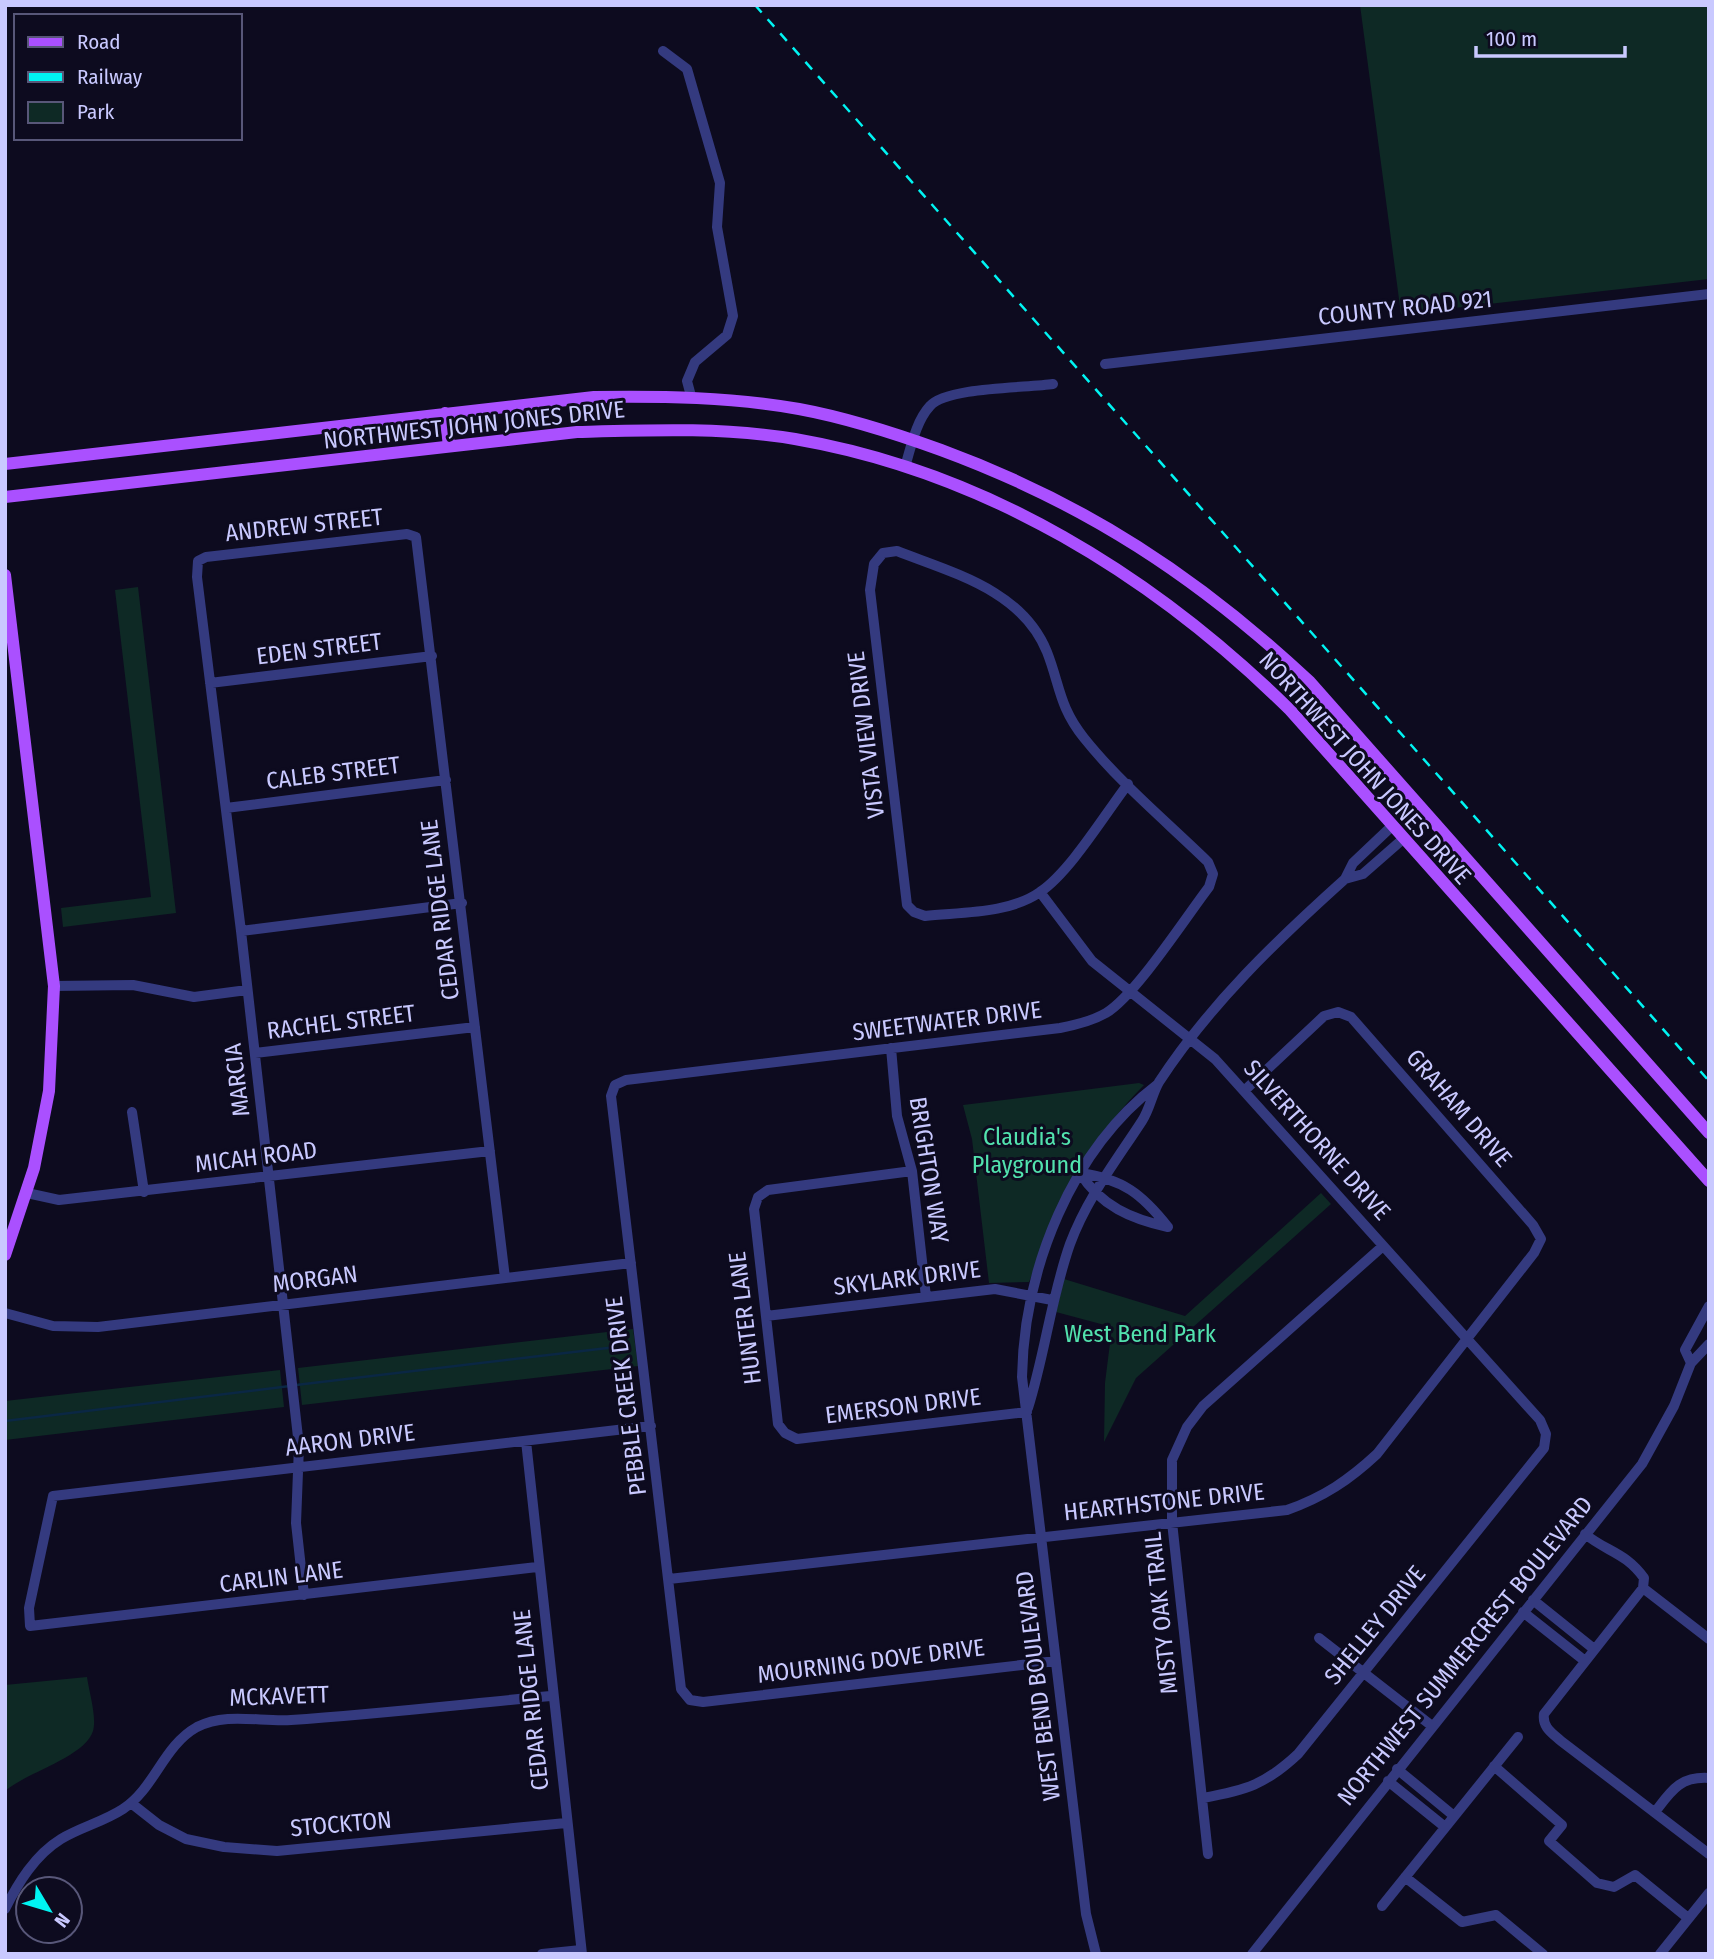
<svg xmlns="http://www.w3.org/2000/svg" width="1714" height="1959" viewBox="0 0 1714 1959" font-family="'Fira Sans Condensed',sans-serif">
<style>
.green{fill:#0e2925}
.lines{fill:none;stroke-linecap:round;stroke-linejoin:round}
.stream{stroke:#0a2744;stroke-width:2.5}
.minor{stroke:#343a7f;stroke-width:10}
.major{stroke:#aa50ff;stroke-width:12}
.rail{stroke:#00f4f2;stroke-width:2.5;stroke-dasharray:10 9;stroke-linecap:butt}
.labels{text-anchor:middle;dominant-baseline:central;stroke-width:6;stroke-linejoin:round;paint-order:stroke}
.street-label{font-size:24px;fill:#c9c9ff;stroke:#0d0b1f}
.park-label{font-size:24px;fill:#52e2ae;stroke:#0d0b1f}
</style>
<rect width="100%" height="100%" fill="#0d0b1f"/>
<!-- green -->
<path class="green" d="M1360,5h349v274l-308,35z
M138,587l38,326 -113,14 -2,-19 90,-11 -36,-307z
M1139,1083l5,2c-46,46 -75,97 -100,156 -6,13 -9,28 -15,41l-40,1 -17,-144 -9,-34z
M1321,1193l10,11 -195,174 -32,64 1,-59 7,-56 -56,-15 8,-33 121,37z
M633,1329l5,37 -336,39 -4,-37z
M280,1370l4,37 -279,33v-39z
M87,1677c2,15 10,40 6,54 -8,26 -66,41 -88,60v-106z"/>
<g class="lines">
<!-- stream -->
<path class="stream" d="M296,1385l320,-38
M5,1421l285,-35"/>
<!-- minor -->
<path class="minor" d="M663,51l24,18 33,114 -3,44 16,89 -6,19 -32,27 -8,19 4,15
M1105,364l604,-70
M905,467c6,-20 11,-46 25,-61 16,-19 96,-18 123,-22
M210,683l222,-27
M226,808l220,-28
M1345,879l18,-5 40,-35
M1040,892l52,69 123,98 325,361 6,14 -2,14 -246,306c-33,31 -52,36 -95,44
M241,931l221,-28
M54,986l79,-1 61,12 53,-7
M891,1048l6,68 15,55 14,126
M255,1053l220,-26
M132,1112l12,80
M912,1171l-144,19 -10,7 -4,12 24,215 7,9 12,6 230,-27
M1080,1173c21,33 51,46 88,54
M1080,1173c43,6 62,21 88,54
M27,1193l32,7 431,-49
M5,1313l48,13 45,1 533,-64
M766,1316l229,-27 57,11
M1691,1363l-6,-13 24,-44
M1028,1408c17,-54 23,-110 42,-164 17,-46 46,-83 72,-123 8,-12 10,-27 17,-39 51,-78 117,-141 186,-203l8,-16 39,-37
M526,1441l56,513
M1585,1534c22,18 40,18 59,44l-1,10
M537,1567l-507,59 -1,-18 24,-112 598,-70
M669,1579l618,-69c37,-13 62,-30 90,-56l157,-201 7,-14 -8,-14 -182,-208 -13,-5 -14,4 -80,75
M304,1595l-8,-72 3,-77 -58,-515 -44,-354 1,-16 8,-4 201,-23 9,3 89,741
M1533,1600l61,49
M1523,1612l62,49
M1319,1638l113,88
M1709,1639l-66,-51 -99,126c-2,13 8,19 17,27l148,113
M1056,1661l-353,41 -13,-2 -9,-11 -70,-593 4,-11 11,-5 434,-52c16,-3 32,-7 46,-15 29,-17 80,-96 103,-126l4,-13 -5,-12c-41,-40 -88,-79 -124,-124 -25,-31 -24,-53 -37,-86 -25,-62 -94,-79 -150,-101l-14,2 -9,11 -4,26 37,315 7,7 11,4c36,-4 84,-2 115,-24 30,-20 65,-78 88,-108
M1494,1766l68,59 -13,16 48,42 17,4 21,-12 53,43
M1397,1769l57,47
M1388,1781l57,46
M131,1803l28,22 27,14 38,8 53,4 289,-28
M1655,1812c16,-21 25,-36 54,-34
M1208,1854l-36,-332v-62l15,-33 16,-21 180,-160
M1405,1877l57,45 34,-7 47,39
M1382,1906l136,-169
M5,1909c13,-26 30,-54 56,-70 20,-12 42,-17 62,-30 32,-21 40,-63 74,-82 29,-15 63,-5 94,-7 87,-6 174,-16 260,-24
M542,1954l39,-4
M1096,1954l-10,-40 -64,-537c2,-108 49,-227 136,-293
M1252,1954l390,-490 32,-58 17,-43 18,-19
M1660,1954l49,-61"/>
<!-- major -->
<path class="major" d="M445,413l4,33
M5,464l589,-67c69,-1 137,0 205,12 49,9 95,24 142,41 144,53 257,127 369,232l399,451
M5,497l572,-65c72,-2 147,-5 218,7 191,33 359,137 495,271l419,471
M5,575l49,411 -5,105 -15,77 -29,87"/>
<!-- rail -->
<path class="rail" d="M755,5l954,1076"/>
</g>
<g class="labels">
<!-- street labels -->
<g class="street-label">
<text transform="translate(1405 308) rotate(-6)">COUNTY ROAD 921</text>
<text transform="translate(474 425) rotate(-6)">NORTHWEST JOHN JONES DRIVE</text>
<text transform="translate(304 525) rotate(-6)">ANDREW STREET</text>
<text transform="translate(319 649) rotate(-7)">EDEN STREET</text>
<text transform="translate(866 735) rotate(-97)">VISTA VIEW DRIVE</text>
<text transform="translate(1365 768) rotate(48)">NORTHWEST JOHN JONES DRIVE</text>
<text transform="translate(333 773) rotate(-7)">CALEB STREET</text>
<text transform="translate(440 910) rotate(-97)">CEDAR RIDGE LANE</text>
<text transform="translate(947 1021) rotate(-7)">SWEETWATER DRIVE</text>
<text transform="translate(341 1022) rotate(-7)">RACHEL STREET</text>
<text transform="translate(237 1080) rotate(-97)">MARCIA</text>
<text transform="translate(1459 1108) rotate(49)">GRAHAM DRIVE</text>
<text transform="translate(1317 1140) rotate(48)">SILVERTHORNE DRIVE</text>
<text transform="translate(256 1157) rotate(-7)">MICAH ROAD</text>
<text transform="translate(929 1170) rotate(81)">BRIGHTON WAY</text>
<text transform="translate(907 1278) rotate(-7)">SKYLARK DRIVE</text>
<text transform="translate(315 1279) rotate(-7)">MORGAN</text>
<text transform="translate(745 1318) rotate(-97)">HUNTER LANE</text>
<text transform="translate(626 1396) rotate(-97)">PEBBLE CREEK DRIVE</text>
<text transform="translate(903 1406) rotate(-7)">EMERSON DRIVE</text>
<text transform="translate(350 1440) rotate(-7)">AARON DRIVE</text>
<text transform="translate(1164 1502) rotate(-6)">HEARTHSTONE DRIVE</text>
<text transform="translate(281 1577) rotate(-7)">CARLIN LANE</text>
<text transform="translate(1161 1613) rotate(-96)">MISTY OAK TRAIL</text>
<text transform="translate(1375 1625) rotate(-51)">SHELLEY DRIVE</text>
<text transform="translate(1465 1651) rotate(-51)">NORTHWEST SUMMERCREST BOULEVARD</text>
<text transform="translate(871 1661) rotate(-7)">MOURNING DOVE DRIVE</text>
<text transform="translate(1038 1686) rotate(-97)">WEST BEND BOULEVARD</text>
<text transform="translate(279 1696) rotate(-2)">MCKAVETT</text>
<text transform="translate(531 1700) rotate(-96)">CEDAR RIDGE LANE</text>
<text transform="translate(341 1824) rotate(-5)">STOCKTON</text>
</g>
<!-- park labels -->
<g class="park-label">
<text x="1027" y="1137">Claudia's<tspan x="1027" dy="28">Playground</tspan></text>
<text x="1140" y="1334">West Bend Park</text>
</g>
</g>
<!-- border -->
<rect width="1714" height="1959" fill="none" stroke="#c9c9ff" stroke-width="14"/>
<!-- legend -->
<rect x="14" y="14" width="228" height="126" fill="#0d0b1f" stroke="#585779" stroke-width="2"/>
<rect x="28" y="37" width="35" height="10" fill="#aa50ff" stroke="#585779" stroke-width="2"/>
<text x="77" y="49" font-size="21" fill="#c9c9ff">Road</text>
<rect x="28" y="72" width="35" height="10" fill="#00f4f2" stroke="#585779" stroke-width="2"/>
<text x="77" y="84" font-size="21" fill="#c9c9ff">Railway</text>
<rect x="28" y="102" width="35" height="21" fill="#0e2925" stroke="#585779" stroke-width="2"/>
<text x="77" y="119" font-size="21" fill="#c9c9ff">Park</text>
<!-- north arrow -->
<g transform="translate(49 1910) rotate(128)"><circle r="33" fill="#0d0b1f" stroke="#585779" stroke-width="2"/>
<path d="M0-5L12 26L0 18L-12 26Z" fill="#00f4f2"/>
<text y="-10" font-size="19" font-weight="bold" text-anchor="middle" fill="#c9c9ff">N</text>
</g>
<!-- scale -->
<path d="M1476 46v10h149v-10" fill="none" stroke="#c9c9ff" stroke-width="3.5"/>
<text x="1486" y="46" font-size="21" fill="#c9c9ff" stroke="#0d0b1f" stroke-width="5" paint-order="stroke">100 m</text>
</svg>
